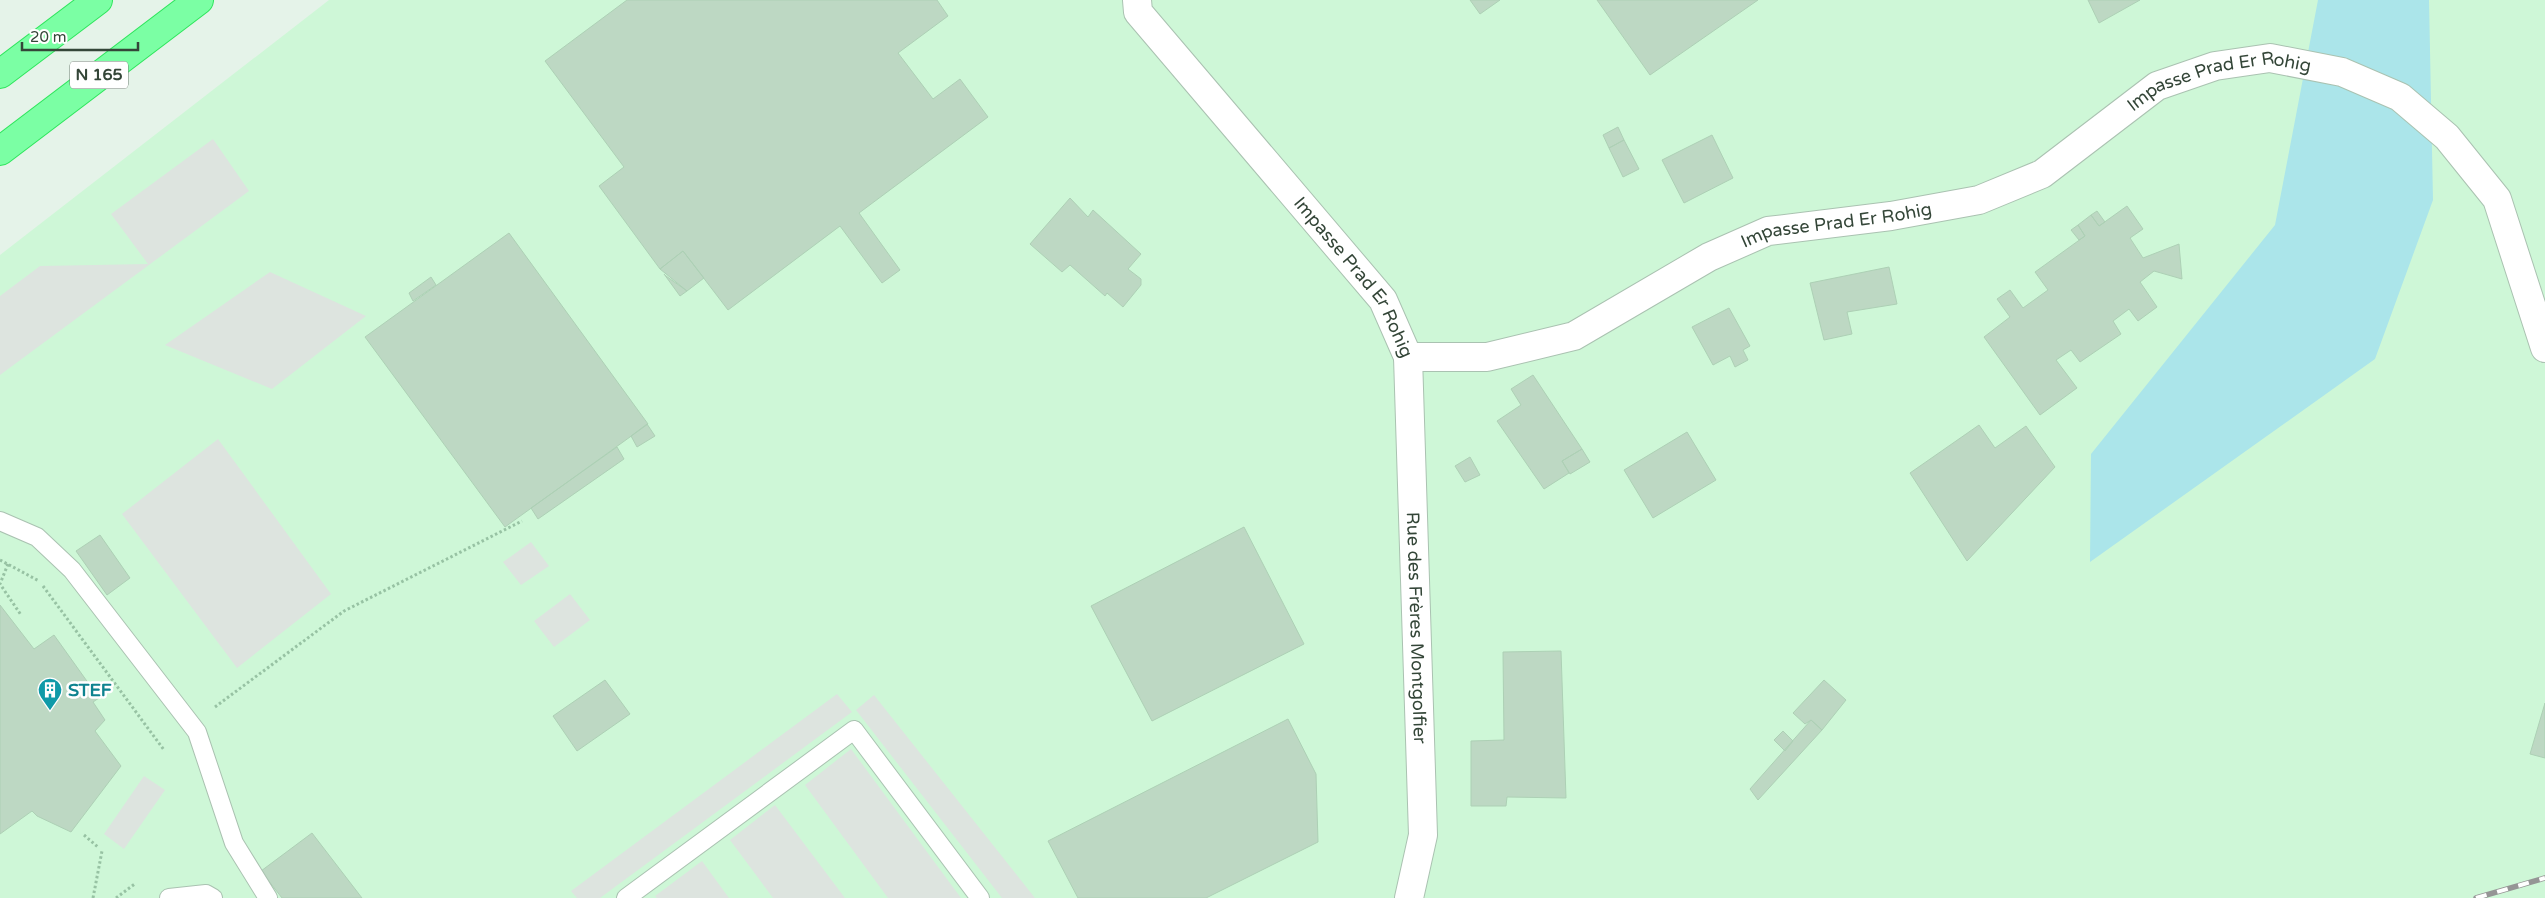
<svg xmlns="http://www.w3.org/2000/svg" width="2545" height="898" viewBox="0 0 2545 898" font-family="'Varela Round',sans-serif">
<style>
.commercial{fill:#cef7d7}
.green{fill:#abe5ea}
.parking{fill:#dde4df}
.building{fill:#bdd8c3;stroke:#add0b5}
.lines{fill:none;stroke-linecap:round;stroke-linejoin:round}
.service-casing{stroke:#aac2b1;stroke-width:20}
.minor-casing{stroke:#aac2b1;stroke-width:30}
.trunk-casing{stroke:#2ee55c;stroke-width:30}
.path{stroke:#97c2a3;stroke-width:3;stroke-dasharray:2.5 2.5;stroke-linecap:butt}
.service{stroke:#fff;stroke-width:18}
.minor{stroke:#fff;stroke-width:28}
.trunk{stroke:#7bffa4;stroke-width:28}
.rail-casing{stroke:#959595;stroke-width:5.5}
.rail{stroke:#fff;stroke-width:4;stroke-dasharray:11;stroke-linecap:butt}
.labels{text-anchor:middle;dominant-baseline:central;stroke-width:5;stroke-linejoin:round;paint-order:stroke}
.shield{fill:#fff;stroke:#717e74;stroke-width:1}
.shield-label{font-size:16px;font-weight:bold;fill:#344638}
.street-label{font-size:18px;fill:#344638;stroke:#fff}
.culture-label{font-size:18px;font-weight:bold;fill:#0d838f;stroke:#fff;text-anchor:start}
</style>
<rect width="100%" height="100%" fill="#e5f3e9"/>
<!-- commercial -->
<path class="commercial" d="M329,0h2216v898h-2545v-643z"/>
<!-- green -->
<path class="green" d="M2318,0h111l4,200 -58,159 -285,203 1,-108 184,-229z"/>
<!-- parking -->
<path class="parking" d="M213,139l36,52 -249,184v-79l40,-30 108,-2 -37,-50z
M270,272l96,44 -94,73 -107,-44z
M218,439l113,155 -94,74 -115,-154z
M531,542l18,24 -28,19 -18,-23z
M570,594l20,26 -36,27 -20,-26z
M837,694l15,18 -252,186h-23l-6,-7z
M874,695l161,203h-33l-146,-188z
M851,749l110,149h-73l-83,-113z
M144,776l21,14 -41,59 -20,-15z
M775,805l70,93h-72l-43,-58z
M702,861l27,37h-72l-2,-2z"/>
<!-- building -->
<path class="building" d="M627,0h310l11,16 -50,37 35,46 27,-20 28,38 -129,96 41,57 -18,13 -42,-57 -112,84 -45,-59 -23,18 -61,-83 25,-19 -79,-106z
M1470,0h30l-20,14z
M1597,0h161l-108,75z
M2088,0h52l-41,23z
M1618,127l6,13 -15,8 -6,-13z
M1712,135l21,43 -49,25 -22,-43z
M1624,140l15,29 -16,8 -14,-29z
M1070,198l18,19 5,-7 48,44 -13,15 13,10v6l-18,22 -16,-14 -2,3 -35,-31 -8,7 -32,-28z
M2127,206l16,23 -13,9 13,20 36,-14 3,35 -28,-8 -14,11 17,25 -19,14 -9,-12 -16,12 8,13 -41,28 -9,-12 -15,10 21,28 -37,27 -56,-78 26,-20 -13,-18 13,-9 13,18 25,-18 -13,-18 50,-36 -7,-11 13,-10 8,11z
M2097,211l8,11 -6,4 -8,-11z
M2078,225l7,11 -6,4 -8,-10z
M509,233l139,191 -143,103 -140,-190z
M683,251l21,27 -17,13 -27,-22z
M1889,267l8,37 -50,8 5,22 -28,6 -14,-57z
M664,274l2,2 21,15 -7,5z
M431,277l5,8 -23,16 -4,-8z
M1729,308l21,38 -7,4 5,10 -13,7 -5,-11 -17,9 -21,-38z
M1533,375l49,74 -20,12 7,12 -25,16 -47,-68 24,-16 -10,-16z
M647,424l8,12 -18,11 -6,-11z
M1979,425l16,23 31,-22 29,41 -88,94 -57,-88z
M1687,432l29,48 -63,38 -29,-48z
M617,447l7,12 -86,60 -7,-11z
M1582,449l8,13 -20,12 -8,-13z
M1470,457l10,18 -15,7 -10,-16z
M1244,527l60,117 -152,77 -61,-115z
M100,535l30,43 -23,17 -31,-44z
M0,605l34,44 20,-14 45,63 -6,4 12,18 -10,11 26,35 -50,66 -34,-16 -5,-5 -32,23z
M1561,651l5,147 -59,-1 -1,9h-35v-65l33,-1 -1,-88z
M605,680l25,34 -53,37 -24,-35z
M1824,680l22,20 -24,30 -11,-10 -6,4 -12,-11z
M2545,703v55l-15,-4z
M1288,719l28,55 2,68 -112,56h-128l-30,-57z
M1811,720l11,10 -64,70 -8,-11z
M1783,731l10,10 -8,10 -11,-11z
M312,833l50,65h-80l-21,-27z"/>
<g class="lines">
<defs>
<path id="service" d="M0,521l37,16 35,33 125,162 37,111 34,55
M169,898l37,-4 7,4
M626,898l228,-168 126,168"/>
<g id="minor">
<path id="s1" d="M1137,0l1,12 245,288 25,57h79l87,-21 135,-79 59,-26 123,-15 88,-16 63,-26 115,-88 58,-20 55,-8 72,14 58,25 47,40 50,62 48,149"/>
<path id="s2" d="M1408,357l15,478 -14,63"/>
</g>
<path id="trunk" d="M0,74l98,-74
M0,151l199,-151"/>
</defs>
<!-- service casing -->
<use href="#service" class="service-casing"/>
<!-- minor casing -->
<use href="#minor" class="minor-casing"/>
<!-- trunk casing -->
<use href="#trunk" class="trunk-casing"/>
<!-- path -->
<path class="path" d="M0,560l39,21
M8,564l-8,20 21,31
M43,586l121,164
M215,707l129,-96 178,-90
M84,835l15,13
M93,898l9,-47
M116,898l20,-15"/>
<!-- service -->
<use href="#service" class="service"/>
<!-- minor -->
<use href="#minor" class="minor"/>
<!-- trunk -->
<use href="#trunk" class="trunk"/>
<defs>
<path id="rail" d="M2476,898l69,-20"/>
</defs>
<!-- rail casing -->
<use href="#rail" class="rail-casing"/>
<!-- rail -->
<use href="#rail" class="rail"/>
</g>
<!-- icons -->
<defs>
<symbol id="building-pin" viewBox="-11 -11 22 30"><path d="M0 17L-7.5 6A9.5 9.5 0 1 1 7.5 6Z" fill="#0f9aa8" stroke="#fff"/><path d="M-4-6H4V6H1V3H-1V6H-4ZM-2.5-4.3h1.7v1.8h-1.7ZM.8-4.3h1.7v1.8H.8ZM-2.5-1h1.7V.8h-1.7ZM.8-1h1.7V.8H.8Z" fill="#fff"/></symbol>
</defs>
<g fill-rule="evenodd">
<use href="#building-pin" x="36" y="676" width="28" height="38"/>
</g>
<g class="labels">
<!-- shield labels -->
<rect class="shield" x="70" y="61.5" width="58" height="27" rx="4"/>
<g class="shield-label">
<text x="99" y="75">N 165</text>
</g>
<!-- street labels -->
<g class="street-label">
<text stroke="none"><textPath href="#s1" startOffset="1330">Impasse Prad Er Rohig</textPath></text>
<text stroke="none"><textPath href="#s1" startOffset="910">Impasse Prad Er Rohig</textPath></text>
<text stroke="none"><textPath href="#s1" startOffset="355">Impasse Prad Er Rohig</textPath></text>
<text stroke="none"><textPath href="#s2" startOffset="271">Rue des Frères Montgolfier</textPath></text>
</g>
<!-- culture labels -->
<g class="culture-label">
<text x="68" y="690">STEF</text>
</g>
</g>
<!-- scale -->
<path d="M22 42v8h116v-8" fill="none" stroke="#344638" stroke-width="2.5"/>
<text x="30" y="42" font-size="15" fill="#344638" stroke="#ffffff" stroke-width="4" paint-order="stroke">20 m</text>
</svg>
